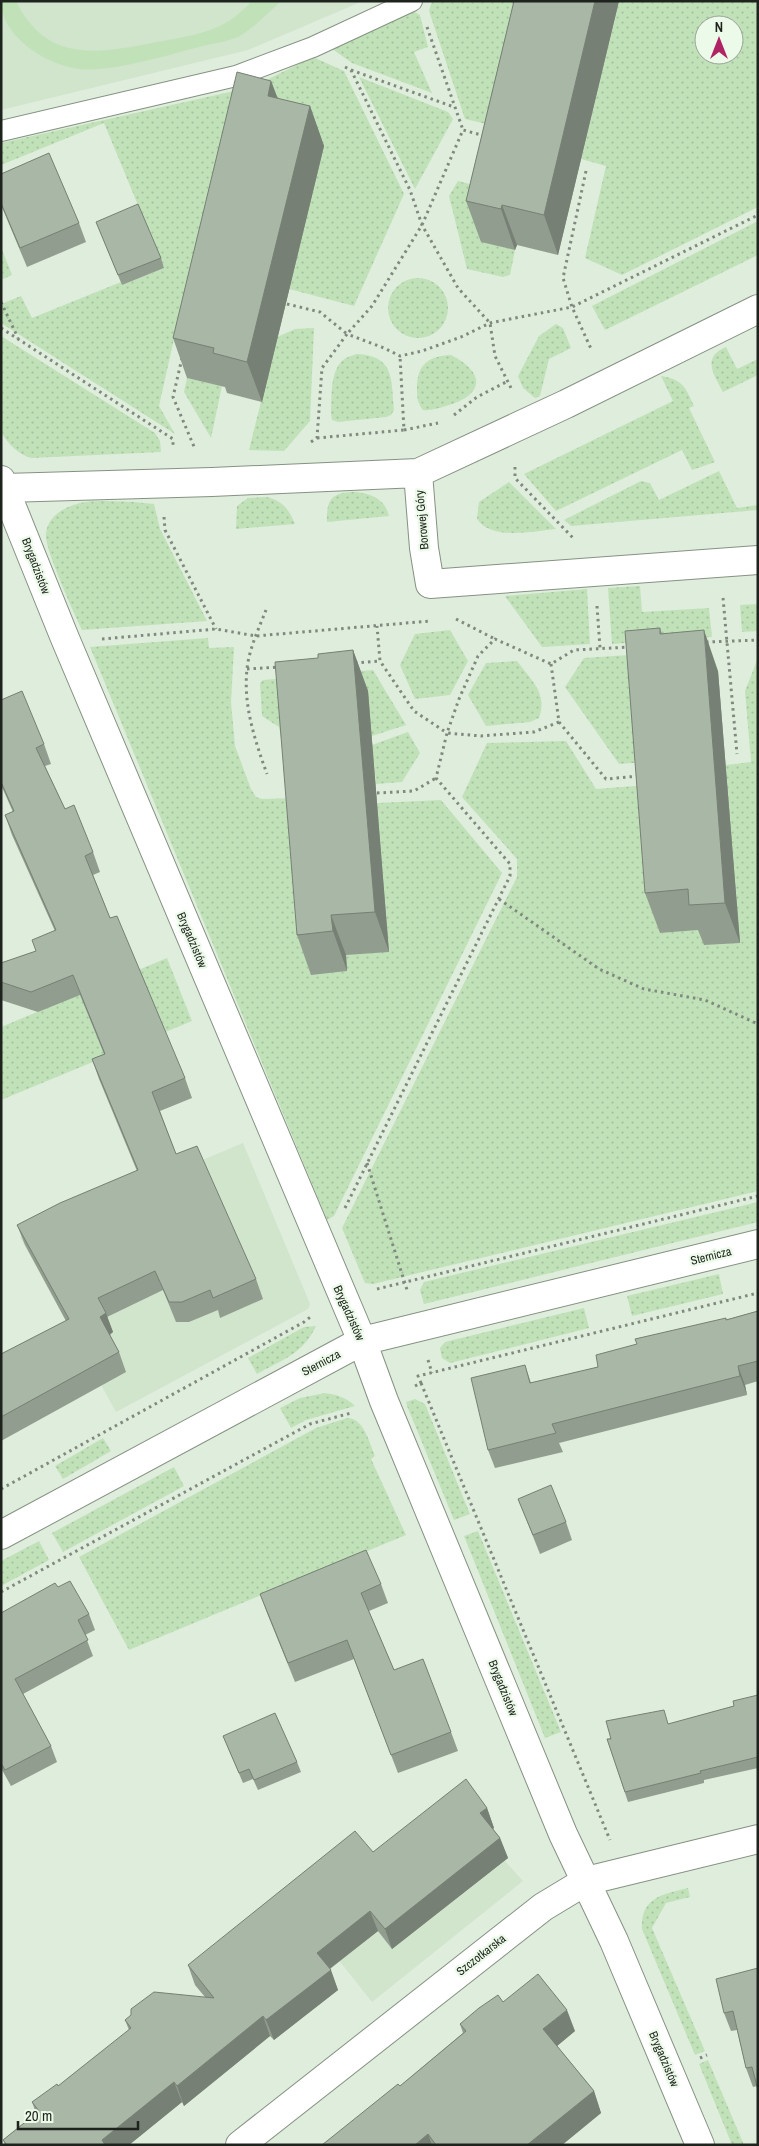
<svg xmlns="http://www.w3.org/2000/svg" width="759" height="2146" viewBox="0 0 759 2146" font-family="'Archivo Narrow',sans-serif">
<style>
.built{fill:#d1e4cc}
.grass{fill:url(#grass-dots);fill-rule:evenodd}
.garden{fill:#c1e2b9}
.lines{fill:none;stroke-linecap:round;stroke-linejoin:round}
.lane-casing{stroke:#859282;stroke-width:22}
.street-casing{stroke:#859282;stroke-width:30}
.path{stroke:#80897e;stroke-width:3;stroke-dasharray:2.5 4;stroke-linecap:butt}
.lane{stroke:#fff;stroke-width:20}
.street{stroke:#fff;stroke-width:28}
.wall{fill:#919d8f}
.shaded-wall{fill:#768074}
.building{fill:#a9b7a6;stroke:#768074}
.labels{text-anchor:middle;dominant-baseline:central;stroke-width:4.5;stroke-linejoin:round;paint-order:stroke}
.street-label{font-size:12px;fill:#1e231d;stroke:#ecfae9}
</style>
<defs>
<pattern id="grass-dots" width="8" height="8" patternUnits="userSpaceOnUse" patternTransform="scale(1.25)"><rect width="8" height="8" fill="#c1e2b9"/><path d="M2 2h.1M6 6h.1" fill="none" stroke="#a5c29f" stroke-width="1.8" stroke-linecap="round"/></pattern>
</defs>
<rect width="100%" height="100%" fill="#dfeddc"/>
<!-- built -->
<path class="built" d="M1,1h362l-115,49 -247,60z
M243,1143l67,161 -2,5 -192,103 -96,-175z
M505,1861l18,20 -151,121 -77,-97 87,-35 42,54z"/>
<!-- grass -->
<path class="grass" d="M432,1h107l-31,128 -43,-10 -36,-108z
M619,1h139v206l-136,68 -37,-17 21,-92 -25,-7zM704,25h30v30h-30z
M413,11l7,4 8,32 -14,5 18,41 -80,-30 -21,-15z
M313,57l31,14 60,123 -50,112 -65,-17 -103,-4 -27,121 16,28 -174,-111v-19l20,-8 11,22 89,-36 1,3 42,-17 -60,-145 -103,42v-22l251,-56z
M359,77l89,35 5,7 -38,70z
M458,181l35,9 22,60 -5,25 -7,2 -36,-8 -18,-73z
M758,221v34l-153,75 -13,-24z
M1,247l11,28 -11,5z
M388 308a30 30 0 1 1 60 0a30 30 0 1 1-60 0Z
M556,324l7,4 8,20 -22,11 -9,37 -5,2 -12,-10 -5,-12 21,-40z
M314,328l-4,93 -26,30 -35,-1 28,-113 18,-8z
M1,336l154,97 5,8 1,11 -130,6c-13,-4 -23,-14 -30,-26z
M726,347l11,22 21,-10v16l-35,17c-9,-17 -22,-35 3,-45z
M357,354c38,2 34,25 37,56l-3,5 -5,2 -48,5 -6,-2 -1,-6c1,-16 -2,-46 15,-56 3,-2 8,-3 11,-4z
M451,355c35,18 34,40 -5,51 -8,2 -15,5 -23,4 -6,-8 -6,-13 -6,-22 0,-24 12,-32 34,-33z
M661,376c22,4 24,10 33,30l-5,2 26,54 -23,8 -10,-20 -126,61 -32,-37 149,-73z
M187,378l35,8 -11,52 -27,-46z
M719,471l18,37 21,-3v5l-187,16 -7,-6 77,-39 9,2 9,17z
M509,482l47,47c-23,2 -64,12 -79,-10l2,-17z
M356,492c16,2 29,7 33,24l-62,6c-1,-24 6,-30 29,-30z
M266,497c16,3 23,12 29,27l-59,5 1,-23 11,-8z
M134,502l20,2 6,25 47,92 -125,9c-8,-17 -38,-82 -36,-96 1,-16 16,-26 31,-30 15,-5 41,-2 57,-2z
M640,586l2,26 67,-4 3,29 -100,7 -4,-56z
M587,589l3,55 -48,3 -37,-51z
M758,604v27l-16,1 -2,-27z
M450,630l18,31 -18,34 -35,4 -15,-34 15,-31z
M208,638l1,10 25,-1 -3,55 4,44 16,43 5,8 6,2 35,-1 48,152 44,2 -12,-149 64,-3 61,73 -168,343 -7,4 -237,-573z
M673,652l-27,110 -27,2 -54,-77 19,-29z
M758,658v533l-385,93 -8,-1 -23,-55 175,-351v-18l-55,-62 25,-54 79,-2 30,48 52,-4 12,148 35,-3 31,-165 25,-3 -6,-71z
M517,661c14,19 31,32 22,57l-9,4 -44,4 -18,-31 18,-32z
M373,670l33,55 -34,11 -35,-63z
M323,675l-40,76 -4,-24 -17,-11 -2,-33 3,-3z
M408,732l12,21 -18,29 -26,2 -4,-39z
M167,958l25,63 -191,79v-73z
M758,1202v20l-334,82 -4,-14 4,-8z
M719,1274l4,20 -91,22 -5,-20z
M584,1308l5,20 -139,35 -8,-5 -2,-10 5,-6z
M316,1326c-13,28 -34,34 -59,48l-9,-16 56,-31z
M325,1393c12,2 21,4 30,13l-49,14 -15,8 -11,-20 20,-10z
M415,1399l10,5 45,110 -16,6 -47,-114 -1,-4z
M347,1418c17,0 22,24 28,38l-4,3 35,76 -277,115 -50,-93 237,-129z
M103,1438l8,13 -48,28 -8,-13z
M174,1467l10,19 -121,66 -11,-19z
M478,1531l83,201 -16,6 -81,-202z
M39,1541l10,19 -48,26v-25z
M688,1888l2,9 -24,6 -14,25 53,123 -10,4 -53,-126c-2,-32 22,-35 46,-41z
M708,2060l36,85h-12l-33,-81z"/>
<!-- garden -->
<path class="garden" d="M1,1h15c30,61 79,53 136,42 25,-5 54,-8 77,-22 8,-5 16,-13 23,-20h29c-12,11 -24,24 -38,33 -10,7 -28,9 -40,12 -32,8 -92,27 -124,23 -32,-4 -78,-32 -78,-68z"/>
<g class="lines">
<defs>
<path id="lane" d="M1,131l235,-55 77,-29 99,-46"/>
<path id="street" d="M418,473l6,75 6,36 328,-24
M1,480l63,156 298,705 22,60 179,433 51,107 86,204
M5,488l207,-6 206,-9 148,-69 192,-95
M1,1535l361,-194 396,-97
M240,2145l303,-238 43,-26 172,-42"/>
</defs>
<!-- lane casing -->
<use href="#lane" class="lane-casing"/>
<!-- street casing -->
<use href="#street" class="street-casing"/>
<!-- path -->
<path class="path" d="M427,27l36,103
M345,67l6,3 59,120 12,35 36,63 32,35 5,33 17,34
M351,70l103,37
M586,171l-23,107 9,29 20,44
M1,302l17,36
M287,304l33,8 27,22 25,-28 50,-81 41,-95 22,6
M1,328l172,111v9
M182,358l-9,39 22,52
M454,415l23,-18 31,-16
M404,430l34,-7
M317,438l87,-8 -4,-74
M311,442l6,-4 5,-70 25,-34 37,14 16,8 22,-5 39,-14 29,-14 82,-16 186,-92
M515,467v11l59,61
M164,517l1,13 51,99
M723,598l14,156
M597,606l3,42
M266,610c-7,18 -17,39 -19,59 -4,36 8,72 20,105
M456,619l39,20
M102,639l114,-10 40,7 174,-15
M706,642l52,-2
M355,663l25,-2
M551,664l8,58 47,57 33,-3
M247,669l32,-2
M559,722l-25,10 -53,4 -34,-3 12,-34 19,-43 17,-17 56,25 23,-14 56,-3
M377,793l37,-2 22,-13
M499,899l100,70 45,20 61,11 53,24
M367,1163l41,130
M345,1208l165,-332v-12l-74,-86 11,-45 -33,-22 -34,-50 -3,-35
M377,1289l381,-93
M428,1360l4,13
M421,1383l189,457
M415,1386l6,-3 -3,-7 340,-83
M1,1489l303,-167 9,-7
M1,1592l309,-168 41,-11
M700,2058l7,-3"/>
<!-- lane -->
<use href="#lane" class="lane"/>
<!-- street -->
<use href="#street" class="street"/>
</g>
<!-- wall -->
<path class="wall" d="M514,1h105l-61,254 -41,-10 -2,5 -34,-8 -15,-41z
M271,81l7,18 32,7 14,40 -62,256 -35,-9 -2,-6 -38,-9 -14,-40z
M1,174l78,49 7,19 -59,25 -26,-62z
M96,222l65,36 3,10 -42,17z
M660,628l2,6 56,37 22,272 -36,2 -6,-15 -38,3 -15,-40z
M353,650l15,41 21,261 -43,3 1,16 -36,4 -14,-40 21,-277z
M1,700l43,44 7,20 -6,2 20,43 28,43 7,20 -7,3 17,43 75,160 7,20 -32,13 16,43 80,125 7,20 -43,19 -2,-8 -29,12h-13l-13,-32 -56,27 6,15 -3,3 9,17 7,20 -125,69v-87l65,-33 -41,-76 -8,-20 120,-54 -38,-92 -7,-20 12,-5 -24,-59 -42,17 -37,-12v-37l35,-12 19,-20 -43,-96 -7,-20 8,-3 -12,-27z
M758,1311v70l-13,4 2,10 -188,48 4,9 -68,16 -7,-18 37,-85 6,18 67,-16 39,-23z
M518,1499l48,23 6,18 -32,14z
M381,1584l7,19 -19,8 25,59 57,62 7,19 -60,22 -44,-114 -59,23 -28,-69 -7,-19z
M58,1587l31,27 6,16 -10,5 8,21 -70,38 28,52 6,16 -46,24 -10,-18v-155z
M758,1695v73l-54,12v3l-76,19 -21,-63 62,-15 65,-18z
M223,1736l74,26 4,10 -43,18 -5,-11 -10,4z
M487,1808l7,20 -1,1 7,9 8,20 -116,91 -14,-18 -48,38 8,21 -64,50 -4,-4 -86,70 -2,-4 -53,43h-124l-2,-5 33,-27 -4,-11 26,-16 71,-56 -4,-10 80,-23 -10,-12 -7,-20 185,-113z
M758,1968l-1,118 -4,1 -7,-19 -9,-38 -6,1 -7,-18z
M503,2002l72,29 -18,15 37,45 7,22 -39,32h-240l78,-59 63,-53 -3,-9z"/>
<!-- shaded-wall -->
<path class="shaded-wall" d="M595,1h24l-61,254 -14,-40z
M271,81l15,40 -18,-25z
M310,106l14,40 -62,256 -15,-40z
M502,205l15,40 -2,5 -14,-41z
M704,630l14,41 22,272 -15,-40z
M353,650l15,41 21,261 -14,-40z
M331,915l15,40 1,16 -14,-40z
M106,1313l7,19 -6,4 -7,-19z
M738,1366l7,19 2,10 -7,-19z
M487,1808l7,20 -7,5 -7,-20z
M500,1838l8,20 -116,91 -7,-20z
M370,1911l8,20 -54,42 -7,-20z
M331,1970l7,20 -64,50 -8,-20z
M567,2010l8,21 -24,20 -8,-22z
M263,2016l7,20 -86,70 -7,-20z
M174,2082l8,20 -53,43h-26l-1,-5z
M594,2091l7,22 -39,32h-35z
M428,2134l4,11h-17z"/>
<!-- building -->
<path class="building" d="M514,1h81l-51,214 -42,-10 -1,4 -35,-8z
M237,72l34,9 -3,15 42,10 -63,256 -34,-9 1,-5 -41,-10z
M49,153l30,70 -59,25 -19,-45v-29z
M138,204l23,54 -43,17 -22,-53z
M660,628v6l44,-4 21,273 -36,2 -1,-16 -43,4 -20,-262z
M353,650l22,262 -44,3 2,16 -36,4 -22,-273 43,-4v-4z
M22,691l22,53 -8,4 29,61 9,-4 19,47 -8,4 25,62 7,-2 68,162 -33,14 24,62 21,-8 59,133 -43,19 -3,-8 -28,12h-13l-14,-31 -57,27 8,15 -6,4 19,35 -118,65v-63l68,-35 -52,-94 43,-22 78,-33 -46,-111 13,-5 -32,-79 -42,17 -30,-10v-19l35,-12 -4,-11 24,-10 -51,-115 9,-4 -13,-29v-82z
M758,1311v50l-20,5 2,10 -188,48 4,9 -68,17 -17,-72 54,-13 5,18 68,-16 -2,-12 41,-11 -2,-5 91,-21v2z
M551,1485l15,37 -33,13 -15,-36z
M366,1550l15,34 -20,9 33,77 29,-11 28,73 -60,23 -44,-115 -59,23 -28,-69z
M70,1581l19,33 -11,6 10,20 -73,39 36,67 -46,24 -4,-7v-150l54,-30 3,4z
M758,1695v62l-58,14 1,2 -76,19 -18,-53h4l-5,-18 58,-11 4,14 66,-18 -1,-5z
M275,1713l22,49 -43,18 -5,-11 -10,4 -16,-37z
M466,1779l21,29 -7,5 20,25 -115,91 -15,-18 -53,42 14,17 -65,50 -3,-4 -86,70 -3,-4 -72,58 3,5h-98l-4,-5 36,-29 -7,-9 25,-18 1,2 73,-58 -6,-8 6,-5v-6l23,-17 60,6 -26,-33 167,-134 18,21z
M758,1968v122l-6,-23 -6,1 -13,-57 -9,2 -8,-34z
M538,1974l29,36 -24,19 51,62 -67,54h-91l-8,-11 -13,11h-93l76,-61 2,2 66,-55 -6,-7 19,-16 19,-13 5,7z"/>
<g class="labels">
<!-- street labels -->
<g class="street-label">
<text transform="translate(422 520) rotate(-95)">Borowej Góry</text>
<text transform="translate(36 566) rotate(69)">Brygadzistów</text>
<text transform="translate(192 940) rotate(67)">Brygadzistów</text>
<text transform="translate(711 1256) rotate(-14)">Sternicza</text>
<text transform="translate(349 1313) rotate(66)">Brygadzistów</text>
<text transform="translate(321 1363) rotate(-28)">Sternicza</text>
<text transform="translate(503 1688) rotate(68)">Brygadzistów</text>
<text transform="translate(481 1955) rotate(-38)">Szczotkarska</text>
<text transform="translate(664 2059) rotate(67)">Brygadzistów</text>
</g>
</g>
<!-- border -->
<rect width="759" height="2146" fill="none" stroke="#1e231d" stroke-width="5"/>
<!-- north arrow -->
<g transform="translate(719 40)"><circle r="24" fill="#ecfae9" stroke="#9aa497"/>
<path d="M0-4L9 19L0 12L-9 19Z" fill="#af2463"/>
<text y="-8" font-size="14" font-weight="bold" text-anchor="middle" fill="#1e231d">N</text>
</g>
<!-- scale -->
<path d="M18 2121v8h120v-8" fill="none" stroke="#1e231d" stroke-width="2.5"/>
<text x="25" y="2121" font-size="15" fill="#1e231d" stroke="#ecfae9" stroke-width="4" paint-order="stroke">20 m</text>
</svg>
